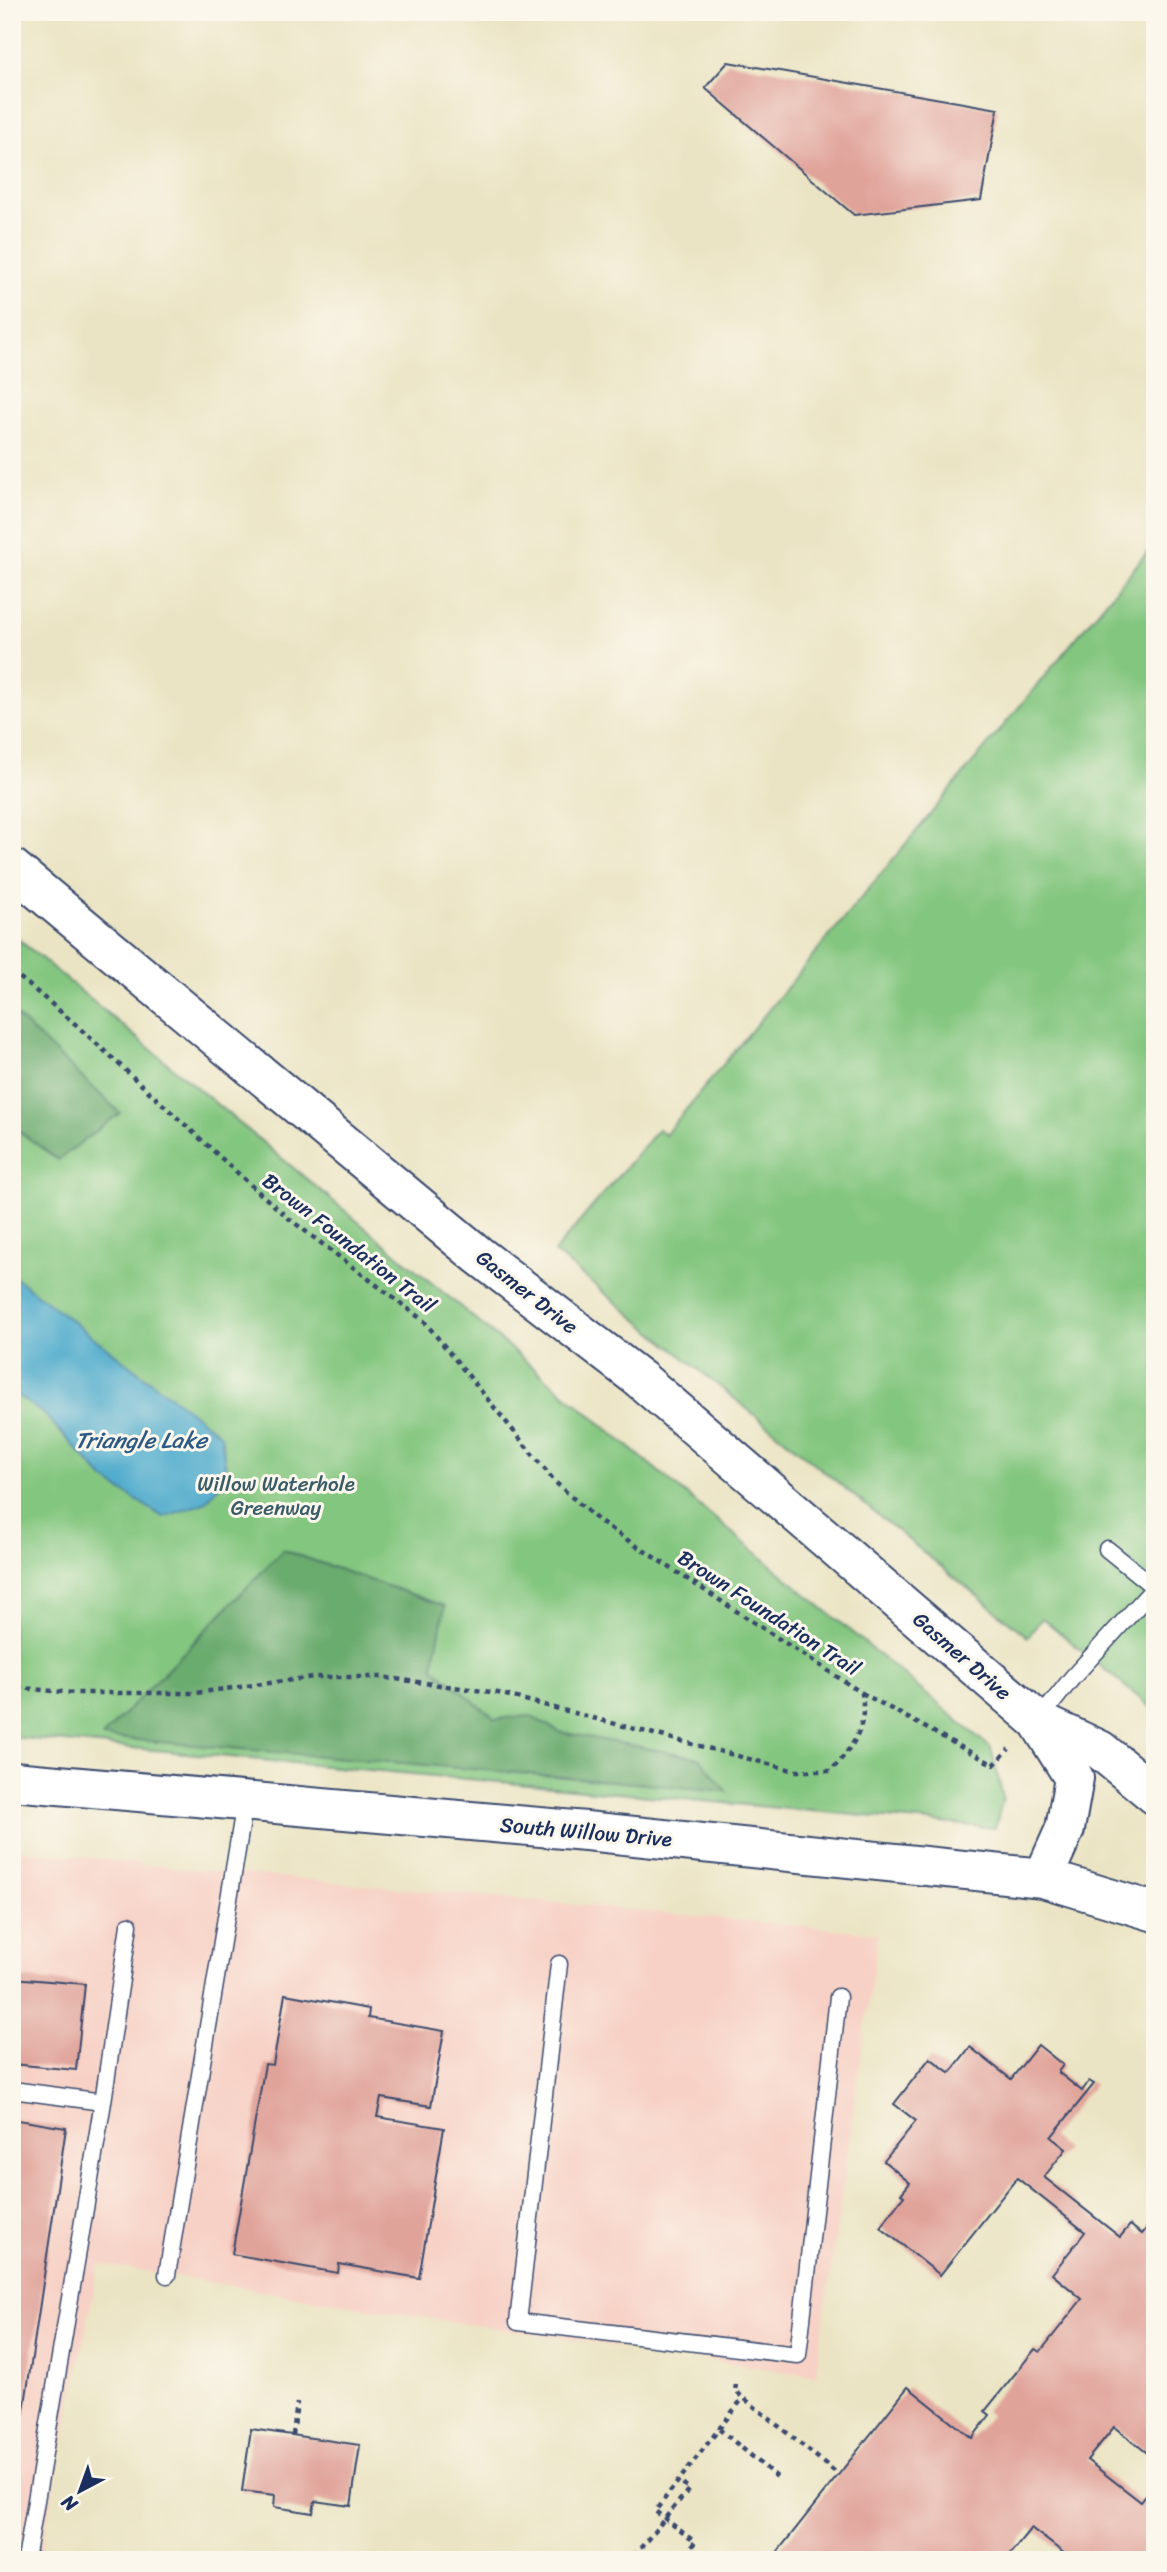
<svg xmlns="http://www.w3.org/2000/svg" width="1167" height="2572" viewBox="0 0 1167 2572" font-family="Sriracha,sans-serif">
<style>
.built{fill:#f7d1c6}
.green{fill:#83c67f;stroke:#4f7a6e;stroke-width:2}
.forest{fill:#6aab6e;stroke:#426d66;stroke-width:2}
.water{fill:#4daacc;stroke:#346c95;stroke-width:2}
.building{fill:#e0a39a}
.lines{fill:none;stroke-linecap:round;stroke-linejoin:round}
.service-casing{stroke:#3a4a6d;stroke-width:19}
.tertiary-casing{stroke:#3a4a6d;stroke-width:42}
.path{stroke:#3a4a6d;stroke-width:4.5;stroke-dasharray:5 5;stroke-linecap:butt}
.service{stroke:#fff;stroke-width:16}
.tertiary{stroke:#fff;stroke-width:38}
.labels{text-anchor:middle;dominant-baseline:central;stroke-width:6;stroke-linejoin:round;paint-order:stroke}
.street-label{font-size:21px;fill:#1b2f5e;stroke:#fbf7ec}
.park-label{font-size:21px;fill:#3a5c68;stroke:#fbf7ec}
.water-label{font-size:23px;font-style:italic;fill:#2c5a84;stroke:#fbf7ec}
</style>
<rect width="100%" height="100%" fill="#fbf7ec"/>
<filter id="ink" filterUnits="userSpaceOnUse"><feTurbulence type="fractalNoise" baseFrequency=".0143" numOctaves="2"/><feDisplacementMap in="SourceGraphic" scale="14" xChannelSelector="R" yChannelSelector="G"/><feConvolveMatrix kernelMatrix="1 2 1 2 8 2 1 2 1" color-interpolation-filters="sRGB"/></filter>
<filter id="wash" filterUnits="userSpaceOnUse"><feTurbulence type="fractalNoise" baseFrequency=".00686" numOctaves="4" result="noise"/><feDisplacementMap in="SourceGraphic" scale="28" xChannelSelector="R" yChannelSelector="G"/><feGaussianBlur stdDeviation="1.57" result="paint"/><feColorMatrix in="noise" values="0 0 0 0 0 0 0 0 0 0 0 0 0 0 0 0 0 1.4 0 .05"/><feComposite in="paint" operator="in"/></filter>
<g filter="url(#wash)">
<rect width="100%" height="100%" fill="#ebe4c4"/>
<!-- built -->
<path class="built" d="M12,1849l158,18 708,66 -62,443 -356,-53 -361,-59 -60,296h-27z"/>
<!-- green -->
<path class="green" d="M1153,545l2,1v1165l-113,-93 -14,19 -474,-385 104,-123 7,6z
M12,934l979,814 12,50 -8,30 -983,-91z"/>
<!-- forest -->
<path class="forest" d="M12,1012l108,101 -62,47 -46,-34z
M283,1550l162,56 -12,61 62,52 35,-3 30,16 140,26 26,33 -624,-54z"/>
<!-- water -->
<path class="water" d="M12,1275l209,160 6,41 -22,27 -42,14 -58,-37 -61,-66 -32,-22z"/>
<g id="blocks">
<!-- building -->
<path class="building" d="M728,62l270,47 -17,91 -127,15 -149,-127z
M12,1978l73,6 -9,86 -64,-6z
M285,1994l84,15 -1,9 76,13 -13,75 -50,-8 -4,19 67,11 -25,150 -80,-14 -1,9 -106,-19 33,-190 8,1z
M1038,2045l25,20 -5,7 24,19 7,-10 5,3 -43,53 15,12 -22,28 76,60 10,-12 12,9 13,-16v241l-41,-32 -27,33 54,42 14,-18v76h-82l-42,-32 -26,32h-234l137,-173 64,51 18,-23 -5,-4 50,-62 5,3 42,-53 -30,-25 33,-42 -68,-54 -77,97 -60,-48 24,-31 -3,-2 9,-11 -26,-22 32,-40 -22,-17 36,-46 20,15 20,-26 41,32z
M12,2119l54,9 -52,350h-2z
M251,2429l109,16 -9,61 -36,-5 -2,12 -39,-6 1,-12 -33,-4z"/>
</g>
</g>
<g filter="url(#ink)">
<use href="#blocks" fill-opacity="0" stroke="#3a4a6d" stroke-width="2"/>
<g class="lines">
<defs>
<path id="service" d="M1107,1549l47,38
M1038,1721l34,-43 83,-91
M559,1964l-41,358 280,33 40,-358
M12,2090l91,12
M167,2275l78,-473
M26,2560l77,-458 26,-177"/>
<path id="tertiary" d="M12,868l466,387 162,124 398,342 36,57 -9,51 -22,49
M1038,1721l62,29 55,45
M12,1781l574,50 457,47 112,34"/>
</defs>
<!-- service casing -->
<use href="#service" class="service-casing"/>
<!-- tertiary casing -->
<use href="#tertiary" class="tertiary-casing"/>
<!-- path -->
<path class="path" d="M12,971l61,51 182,167 37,32 132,100 131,161 45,40 262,171c5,37 -8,51 -31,78h-36l-297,-78 -117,-16h-67l-119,16h-121l-62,-6
M862,1693l132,72 15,-16
M736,2384l-1,7 103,83
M719,2429l58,48
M293,2435l4,-32
M634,2556l55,-67 -10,-9
M695,2560l-9,-7 9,-11 -40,-31 88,-113"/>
<!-- service -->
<use href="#service" class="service"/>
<!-- tertiary -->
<use href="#tertiary" class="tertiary"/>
</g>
</g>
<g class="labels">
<!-- street labels -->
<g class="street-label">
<text transform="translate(349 1243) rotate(38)">Brown Foundation Trail</text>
<text transform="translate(527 1292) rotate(38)">Gasmer Drive</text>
<text transform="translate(769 1613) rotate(33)">Brown Foundation Trail</text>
<text transform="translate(962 1656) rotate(41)">Gasmer Drive</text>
<text transform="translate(586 1832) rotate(5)">South Willow Drive</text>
</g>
<!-- park labels -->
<g class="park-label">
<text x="276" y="1484">Willow Waterhole<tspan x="276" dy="24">Greenway</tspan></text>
</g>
<!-- water labels -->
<g class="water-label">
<text x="141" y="1440">Triangle Lake</text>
</g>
</g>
<!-- margin -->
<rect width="1167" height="2572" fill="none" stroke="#fbf7ec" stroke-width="42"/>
<!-- north arrow -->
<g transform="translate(80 2491) rotate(221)" stroke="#fbf7ec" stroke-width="5" paint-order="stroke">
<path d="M0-5L12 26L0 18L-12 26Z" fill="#1b2f5e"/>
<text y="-10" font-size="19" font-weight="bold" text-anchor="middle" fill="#1b2f5e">N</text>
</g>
</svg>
